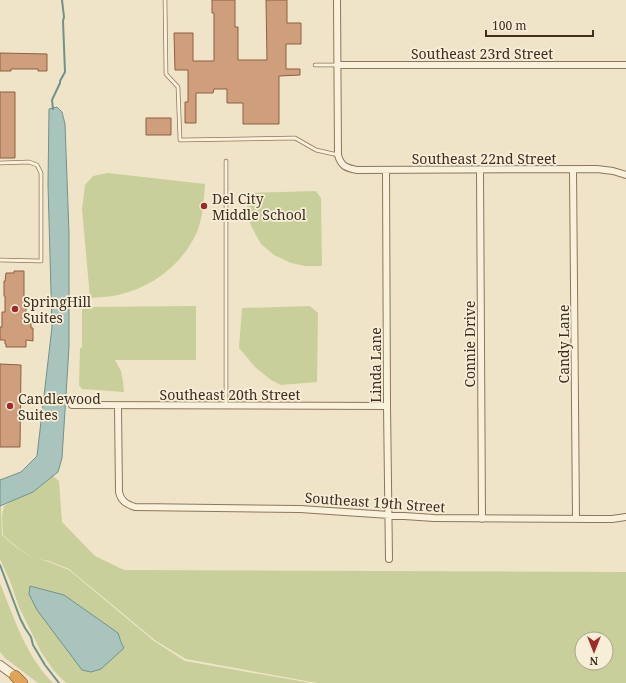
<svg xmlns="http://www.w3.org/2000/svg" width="626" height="683" viewBox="0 0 626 683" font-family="'Noto Serif',serif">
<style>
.green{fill:#c9cf9b;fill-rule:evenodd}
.water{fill:#a9c4bc;stroke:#6f938a}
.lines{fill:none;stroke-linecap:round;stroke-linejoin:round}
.stream{stroke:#6f938a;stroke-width:2}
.building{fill:#cf9f7d;stroke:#8d5f41}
.service-casing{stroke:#8d765c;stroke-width:4.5}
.minor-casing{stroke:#8d765c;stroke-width:8}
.tertiary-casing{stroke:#8d765c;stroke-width:10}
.motorway-casing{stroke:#5b4430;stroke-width:12}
.service{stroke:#faf1dc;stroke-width:3}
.minor{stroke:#faf1dc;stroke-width:6}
.tertiary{stroke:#faf1dc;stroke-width:8}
.motorway{stroke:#e0a458;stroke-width:11}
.poi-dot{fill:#9e2a2b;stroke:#f7eed8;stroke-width:1.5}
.labels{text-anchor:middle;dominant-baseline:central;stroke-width:3.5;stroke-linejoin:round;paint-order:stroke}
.street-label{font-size:14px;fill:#3d2e20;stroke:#f7eed8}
.poi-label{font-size:14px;fill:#3d2e20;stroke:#f7eed8;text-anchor:start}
</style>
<rect width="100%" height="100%" fill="#f0e4c8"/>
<!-- green -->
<path class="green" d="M108,173l97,11c-1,16 -2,33 -8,48 -15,33 -44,55 -79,63 -9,2 -19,2 -28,3l-8,-89 3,-24 8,-9z
M316,191l5,7 1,68h-17l-14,-3 -17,-8 -13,-11 -10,-18 -4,-17 -1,-16z
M196,306v54h-81l6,11 2,11 1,10 -42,-3 -3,-4 1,-37h2v-41z
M310,306l8,7 -1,69 -36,3 -10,-5 -16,-13 -16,-19 3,-40z
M53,476l6,5 3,41 33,34 29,14 502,2v111h-309l-131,-24 -30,-18 -87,-72 -20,-8 -10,-2 10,3 20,8 85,71 31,20 126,22h-245l-12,-12 -13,-19 -22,-45 -9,-26 -10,-22v-53l1,-1 1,30 14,12 18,12 -17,-12 -14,-12 -1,-19 2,-10 13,-8 16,-6zM30,586l34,9 54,38 3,7 1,5zM582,639h24v24h-24z
M0,583c14,35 26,73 53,100h-15l-33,-25 -5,-6z"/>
<!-- water -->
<path class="water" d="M57,107l5,5 3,12 4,109v114l-7,111 -4,14 -25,20 -33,14v-26l21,-8 16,-16 15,-129 -4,-142 1,-76z
M30,586l34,9 54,38c2,5 3,11 6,15l-23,21 -10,3 -9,-2 -45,-60 -8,-16z"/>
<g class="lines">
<!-- stream -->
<path class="stream" d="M53,109l-1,-9 8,-17v-2l5,-9 -2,-51 1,-4 -2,-17
M0,565l20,53 5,10 6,9 2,8 12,20 14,18"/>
</g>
<!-- building -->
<path class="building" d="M212,0h23v27h3v33h29l-1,-60h21v23h14v21h-15v25h14v6l-21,1v48h-36v-21h-16v-14h-13l-1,4h-17v30h-11v-21h3v-32h-13l-1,-37h19v28h21v-48h-2z
M0,53l47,1v17h-9v-2h-27v2h-11z
M0,92h15v66h-15z
M146,118h25v17h-25z
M14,271h10v35h2v16h5v6h2v13l-7,-1v7h-20v-3h-1v-4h-5v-13h2v-15h3v-16h-1v-15h1l1,-8h8z
M0,364l21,1 -1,82h-20z"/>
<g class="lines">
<defs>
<path id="service" d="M165,0l1,74 12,13 2,53 115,-2 21,12 22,5
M315,65h23
M0,163l29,-1 8,3 4,8v88l-41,-1
M226,405v-244"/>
<path id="minor" d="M337,0l1,155c3,11 8,13 19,15l240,-1 16,2 13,4
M338,65h288
M573,169l3,350
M386,170l1,236 2,153
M480,170l2,349
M72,405l315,1
M118,406l1,86c2,9 7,12 16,15l165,2 134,9 160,1h18l14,-2"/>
<path id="tertiary" d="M0,665l19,14"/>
<path id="motorway" d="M15,676l7,7"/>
</defs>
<!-- service casing -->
<use href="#service" class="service-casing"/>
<!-- minor casing -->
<use href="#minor" class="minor-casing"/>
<!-- tertiary casing -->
<use href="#tertiary" class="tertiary-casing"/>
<!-- motorway casing -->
<use href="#motorway" class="motorway-casing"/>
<!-- service -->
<use href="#service" class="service"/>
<!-- minor -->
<use href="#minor" class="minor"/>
<!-- tertiary -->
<use href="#tertiary" class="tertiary"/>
<!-- motorway -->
<use href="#motorway" class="motorway"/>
</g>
<!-- markers -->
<g class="poi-dot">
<circle cx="204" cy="206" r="4"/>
<circle cx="15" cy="309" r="4"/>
<circle cx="10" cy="406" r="4"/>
</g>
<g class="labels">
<!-- street labels -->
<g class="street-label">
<text x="482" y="53">Southeast 23rd Street</text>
<text x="484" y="158">Southeast 22nd Street</text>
<text transform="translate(469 344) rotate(-90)">Connie Drive</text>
<text transform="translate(563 344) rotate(-90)">Candy Lane</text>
<text transform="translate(375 365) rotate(-90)">Linda Lane</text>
<text x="230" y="394">Southeast 20th Street</text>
<text transform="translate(375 502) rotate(4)">Southeast 19th Street</text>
</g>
<!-- poi labels -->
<g class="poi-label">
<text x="212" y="198">Del City<tspan x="212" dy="16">Middle School</tspan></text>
<text x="23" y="301">SpringHill<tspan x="23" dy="16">Suites</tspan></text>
<text x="18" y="398">Candlewood<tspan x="18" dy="16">Suites</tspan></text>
</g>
</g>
<!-- north arrow -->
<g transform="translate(594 651) rotate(180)"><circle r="19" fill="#f7eed8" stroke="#ada18e"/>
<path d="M0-3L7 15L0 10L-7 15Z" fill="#9e2a2b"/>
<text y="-6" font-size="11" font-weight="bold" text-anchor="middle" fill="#3d2e20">N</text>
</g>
<!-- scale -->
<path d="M486 30v6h107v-6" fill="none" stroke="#3d2e20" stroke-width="2"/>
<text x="492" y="30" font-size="12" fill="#3d2e20" stroke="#f7eed8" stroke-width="3" paint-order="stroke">100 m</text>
</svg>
